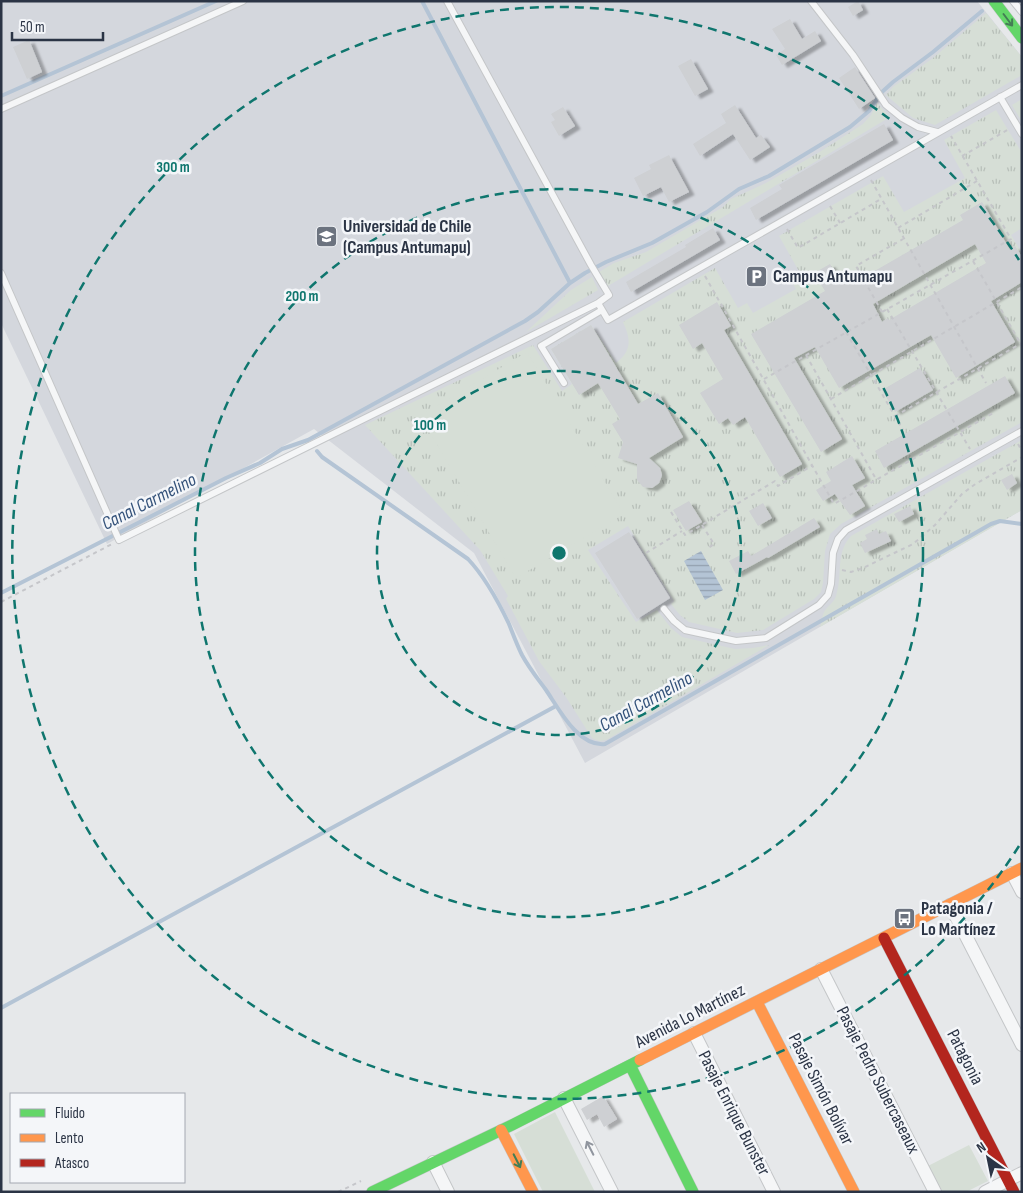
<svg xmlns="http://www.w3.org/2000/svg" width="1023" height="1193" viewBox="0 0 1023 1193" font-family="'Sofia Sans Condensed',sans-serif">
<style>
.built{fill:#d4d7dd}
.grass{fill:url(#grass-tufts)}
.green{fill:#d6ded6}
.water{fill:url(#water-rules)}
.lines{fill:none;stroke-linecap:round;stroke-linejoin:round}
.stream{stroke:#b4c4d5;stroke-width:4}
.building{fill:#ced0d3;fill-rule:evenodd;filter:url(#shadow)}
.lane-casing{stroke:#c4c6c8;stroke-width:8}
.street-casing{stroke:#c4c6c8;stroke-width:14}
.fast-casing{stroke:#c4c6c8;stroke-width:12}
.slow-casing{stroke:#c4c6c8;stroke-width:12}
.jam-casing{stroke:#c4c6c8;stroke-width:12}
.path{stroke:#c5c6ca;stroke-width:2;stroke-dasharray:4 4;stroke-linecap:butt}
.lane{stroke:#f5f6f7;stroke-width:6}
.street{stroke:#f5f6f7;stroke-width:12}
.fast{stroke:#63d668;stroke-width:11}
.slow{stroke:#ff974d;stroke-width:11}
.jam{stroke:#b3261e;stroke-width:11}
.oneway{stroke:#447d55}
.oneway2{stroke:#90959e}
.ring{fill:none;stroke:#0f766e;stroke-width:2.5;stroke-dasharray:9 6}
.labels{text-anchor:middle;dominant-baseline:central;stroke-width:5;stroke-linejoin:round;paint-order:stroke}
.poi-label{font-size:18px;font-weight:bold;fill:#2b3445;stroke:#f4f6f9;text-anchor:start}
.street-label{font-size:18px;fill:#2b3445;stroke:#f4f6f9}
.water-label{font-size:19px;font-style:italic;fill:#34527a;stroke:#f4f6f9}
.centre{fill:#0f766e;stroke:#f4f6f9;stroke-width:2.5}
.ring-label{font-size:15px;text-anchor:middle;font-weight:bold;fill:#0f766e;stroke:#f4f6f9;stroke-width:5;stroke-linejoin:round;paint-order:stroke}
</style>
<defs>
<pattern id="grass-tufts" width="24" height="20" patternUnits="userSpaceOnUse" patternTransform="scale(1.25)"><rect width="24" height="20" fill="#d6ded6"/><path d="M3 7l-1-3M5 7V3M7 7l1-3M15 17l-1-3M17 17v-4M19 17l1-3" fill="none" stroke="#b8bfb9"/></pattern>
<pattern id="water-rules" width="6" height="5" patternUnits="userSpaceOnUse" patternTransform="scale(1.25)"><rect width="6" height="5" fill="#b4c4d5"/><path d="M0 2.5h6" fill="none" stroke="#93a0af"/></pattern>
<filter id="shadow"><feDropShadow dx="5.5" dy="3" stdDeviation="1" flood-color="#0004"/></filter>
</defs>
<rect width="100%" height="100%" fill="#e6e8ea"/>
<!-- built -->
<path class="built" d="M1,1h976l45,56v453l-437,253 -111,-210 -160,-124 -207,115 -106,-221z"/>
<!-- grass -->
<path class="grass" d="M986,13l36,44v18l-87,50 -22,-7 -27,-23 7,-8 40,-29z
M1022,99v23l-10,-17z
M877,103l13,14 -282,169 -9,-14 15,-9 32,-11 77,-45 8,-8 35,-16 52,-30 45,-29 8,-9z
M996,110l26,43v75l-11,7 11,18v169l-181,102 -11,10 -5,17 -2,32 -2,9 -7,7 -51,31 -26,3 -48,-11 -9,-7 -9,-11 3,-3 -46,-75 -40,24 48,72 21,-12 14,18 11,9 53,12 18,-1 16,-3 -163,95 -7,1 -7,-3 -26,-41 -27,-36 -33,-62 2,-3 -28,-46 -115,-125 168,-80 29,46 10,-7 -21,-35 40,-24 25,38c16,-12 15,-24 7,-41l92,-54 23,40 9,-5 6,10 43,-24 -6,-10 10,-6 -21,-37 104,-60 21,36 61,-34 -21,-38z
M592,277l6,13 -72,42 45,-42z
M1022,440v70l-202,117c2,-5 2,-11 4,-15 3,-6 10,-9 12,-16 7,-21 -1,-43 15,-60z"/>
<!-- green -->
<path class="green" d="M527,352l97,162 -108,64 -96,-162z
M555,1112l40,80h-52l-29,-58z
M969,1145l19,36 -22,11h-27l-13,-25z"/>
<!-- water -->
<path class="water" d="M701,551l22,39 -18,10 -21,-39z"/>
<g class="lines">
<!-- stream -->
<path class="stream" d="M422,1l148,282
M1,96l215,-95
M317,451l5,6 146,102c16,17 31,44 41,65 4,10 8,21 13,31 7,13 16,24 24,35 13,19 32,57 59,54l386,-220 9,-3 22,3
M1,593l225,-115 34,-15 22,-14 26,-9 217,-119 13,-9 32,-29 15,-10 21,-11 46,-19 55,-31 32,-23 30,-13 81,-49 19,-16 13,-19 11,-10 40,-30 49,-41
M1,1008l555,-302"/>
</g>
<!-- building -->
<path class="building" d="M858,1l5,9 -10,6 -5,-9z
M790,19l12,20 13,-8 6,10 -39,24 -6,-10 9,-6 -13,-20z
M29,40l13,32 -15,7 -14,-32z
M691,59l17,30 -13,7 -17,-30z
M855,67l20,31 -16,11 -20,-31z
M735,105l21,33 5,-3 9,12 -20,13 -17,-26 -33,22 -7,-12 33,-21 -5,-9z
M563,107l12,19 -16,10 -8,-14 4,-2 -4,-6z
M884,124l9,16 -137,80 -6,-12 32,-19 -3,-4z
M669,155l20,37 -20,10 -8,-15 -18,9 -9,-18 17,-9 -2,-4z
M982,202l28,48 5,-4 7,11v25l-31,19 24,41 -59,36 -25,-43 -92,53 -24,-41 -21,11 48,81 -21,13 -70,-118 74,-43 -11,-18 16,-9 11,19 15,-9 3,6 104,-60 -3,-5zM975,244l11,19 -97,57 -1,-2 -6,4 -9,-18z
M713,228l7,12 -89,52 -5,-10 60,-35 -1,-2z
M717,302l14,24 -7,4 78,134 -22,13 -35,-60 -12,8 -5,-7 -9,6 -19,-31 23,-14 -21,-36 -9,6 -14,-24z
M591,325l47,79 20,-11 25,44 -34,21 11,10 2,7 -3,8 -7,5 -9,-1 -6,-7v-16l-19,-6 5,-16 -11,-18 8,-5 -22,-36 -19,12 -28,-46z
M920,368l13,22 -38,22 -13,-22z
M1005,376l10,17 -131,75 -9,-17z
M852,456l13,22 -13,7 13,21 -15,9 -15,-21 -12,7 -7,-11 15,-9 -5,-9z
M1012,474l5,9 -10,7 -6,-10z
M689,501l13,21 -16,9 -13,-21z
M763,503l9,15 -14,8 -9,-15z
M910,506l4,8 -15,8 -5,-8z
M814,518l6,9 -52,31 -1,-1 -31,17 -7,-13 19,-10 3,5z
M877,529l2,5 7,-3 5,10 -26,12 -5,-10 7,-4 -2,-4z
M629,532l41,66 -33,21 -42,-66z
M603,1096l14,23 -13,8 -7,-13 -10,6 -6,-11z"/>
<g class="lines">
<defs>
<path id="lane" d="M811,1l42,54 33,50 16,13 16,9 19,5
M1013,1l9,11
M1000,97l22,37
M1,109l242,-108
M1,273l118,267 479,-237 11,-8 -18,-30 -144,-264
M598,303l10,17 414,-235
M564,383l-23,-37 61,-36
M664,609l10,12 11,9 51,11 30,-3 53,-33 9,-10 3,-11 2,-31 5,-14 8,-9 176,-99"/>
<path id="street" d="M1012,873l10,19
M950,905l72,140
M821,969l114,223
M694,1033l80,159
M564,1098l48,94
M433,1162l15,30
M985,1192l37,-19"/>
<path id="fast" d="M994,1l28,37
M630,1065l63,127
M372,1192l140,-67 128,-65"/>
<path id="slow" d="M757,1002l97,190
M640,1060l382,-192
M501,1130l32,62"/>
<path id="jam" d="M884,938l130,254"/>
</defs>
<!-- lane casing -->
<use href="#lane" class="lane-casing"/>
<!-- street casing -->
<use href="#street" class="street-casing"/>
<!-- fast casing -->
<use href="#fast" class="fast-casing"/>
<!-- slow casing -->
<use href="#slow" class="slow-casing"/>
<!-- jam casing -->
<use href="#jam" class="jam-casing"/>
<!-- path -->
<path class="path" d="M962,156l47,-27
M871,180l115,203
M830,206l10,17
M898,228l79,-47
M787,229l11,19 83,-49
M973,261l49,85
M705,276l129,228 161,-92
M887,309l83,140
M882,312l-26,-46 47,-27
M846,332l57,98
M806,355l70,124
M764,379l247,-140 -60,-103
M831,399l191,-112
M895,416l127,-73
M1018,444l4,7
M671,512l14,23 90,-54 3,5 35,-21
M702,525l12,19 -7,5
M646,553l36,-22
M842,570l9,2 12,-4 50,-24 22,-19 27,-31 12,-9 48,-28
M1,602l111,-58
M338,1192l23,-11"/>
<!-- lane -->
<use href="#lane" class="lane"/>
<!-- street -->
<use href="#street" class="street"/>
<!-- fast -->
<use href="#fast" class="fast"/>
<!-- slow -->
<use href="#slow" class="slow"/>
<!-- jam -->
<use href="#jam" class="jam"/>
</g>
<!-- one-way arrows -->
<defs><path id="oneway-shaft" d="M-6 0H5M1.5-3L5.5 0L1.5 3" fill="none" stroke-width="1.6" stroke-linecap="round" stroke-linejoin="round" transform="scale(1.25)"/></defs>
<g class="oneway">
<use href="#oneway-shaft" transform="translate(1008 20) rotate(53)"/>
<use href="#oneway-shaft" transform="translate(517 1161) rotate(63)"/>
</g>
<use class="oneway2" href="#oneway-shaft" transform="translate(590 1148) rotate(-117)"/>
<!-- distance rings -->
<g class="ring">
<circle cx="559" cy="553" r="182"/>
<circle cx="559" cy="553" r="364"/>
<path d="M1019 846A546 546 0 1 1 1019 260"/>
</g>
<!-- icons -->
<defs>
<symbol id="university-square" viewBox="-11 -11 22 22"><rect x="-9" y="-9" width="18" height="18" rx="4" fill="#6c737f" stroke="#f4f6f9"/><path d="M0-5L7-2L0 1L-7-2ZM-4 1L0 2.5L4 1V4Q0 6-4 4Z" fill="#fff"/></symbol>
<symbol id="parking-square" viewBox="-11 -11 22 22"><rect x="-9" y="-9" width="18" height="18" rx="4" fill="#6c737f" stroke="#f4f6f9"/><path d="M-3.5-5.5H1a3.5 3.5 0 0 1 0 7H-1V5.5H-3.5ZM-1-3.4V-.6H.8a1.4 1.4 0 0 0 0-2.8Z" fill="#fff"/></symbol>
<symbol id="bus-square" viewBox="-11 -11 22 22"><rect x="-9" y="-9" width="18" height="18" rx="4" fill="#6c737f" stroke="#f4f6f9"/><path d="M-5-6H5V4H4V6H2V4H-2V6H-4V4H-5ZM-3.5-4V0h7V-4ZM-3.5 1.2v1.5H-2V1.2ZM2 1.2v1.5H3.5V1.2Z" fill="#fff"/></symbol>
</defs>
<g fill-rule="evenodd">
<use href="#university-square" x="314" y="224" width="25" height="25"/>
<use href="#parking-square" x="744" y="264" width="25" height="25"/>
<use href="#bus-square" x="892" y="906" width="25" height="25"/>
</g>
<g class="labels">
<!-- poi labels -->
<g class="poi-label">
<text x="343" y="226">Universidad de Chile<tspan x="343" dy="21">(Campus Antumapu)</tspan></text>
<text x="773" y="276">Campus Antumapu</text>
<text x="921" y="908">Patagonia /<tspan x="921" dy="21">Lo Martínez</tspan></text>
</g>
<!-- street labels -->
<g class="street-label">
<text transform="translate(690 1016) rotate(-27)">Avenida Lo Martínez</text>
<text transform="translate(965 1057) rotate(63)">Patagonia</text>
<text transform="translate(878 1080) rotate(63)">Pasaje Pedro Subercaseaux</text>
<text transform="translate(821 1089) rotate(63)">Pasaje Simón Bolívar</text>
<text transform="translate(734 1113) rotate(63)">Pasaje Enrique Bunster</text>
</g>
<!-- water labels -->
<g class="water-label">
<text transform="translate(149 502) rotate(-27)">Canal Carmelino</text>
<text transform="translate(646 702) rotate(-29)">Canal Carmelino</text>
</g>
</g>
<circle cx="559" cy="553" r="8" class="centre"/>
<g class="ring-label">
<text x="173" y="172">300 m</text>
<text x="302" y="301">200 m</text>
<text x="430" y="430">100 m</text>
</g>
<!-- border -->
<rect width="1023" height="1193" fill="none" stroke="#2b3445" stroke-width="5"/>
<!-- legend -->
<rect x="10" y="1093" width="175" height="90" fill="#f4f6f9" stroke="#a4a8b1"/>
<rect x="20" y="1109" width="25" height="8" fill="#63d668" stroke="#a4a8b1"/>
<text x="55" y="1118" font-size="15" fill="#2b3445">Fluido</text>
<rect x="20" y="1134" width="25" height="8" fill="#ff974d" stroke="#a4a8b1"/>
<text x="55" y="1143" font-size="15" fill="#2b3445">Lento</text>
<rect x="20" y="1159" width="25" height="8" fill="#b3261e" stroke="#a4a8b1"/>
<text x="55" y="1168" font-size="15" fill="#2b3445">Atasco</text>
<!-- north arrow -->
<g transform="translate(988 1158) rotate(327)" stroke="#f4f6f9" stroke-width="4" paint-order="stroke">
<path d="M0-4L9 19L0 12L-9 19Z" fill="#2b3445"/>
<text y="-8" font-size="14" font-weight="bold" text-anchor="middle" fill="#2b3445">N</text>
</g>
<!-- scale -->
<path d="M12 32v8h91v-8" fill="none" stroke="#2b3445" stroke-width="2.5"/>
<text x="20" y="32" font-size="15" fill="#2b3445" stroke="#f4f6f9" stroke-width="4" paint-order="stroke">50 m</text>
</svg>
